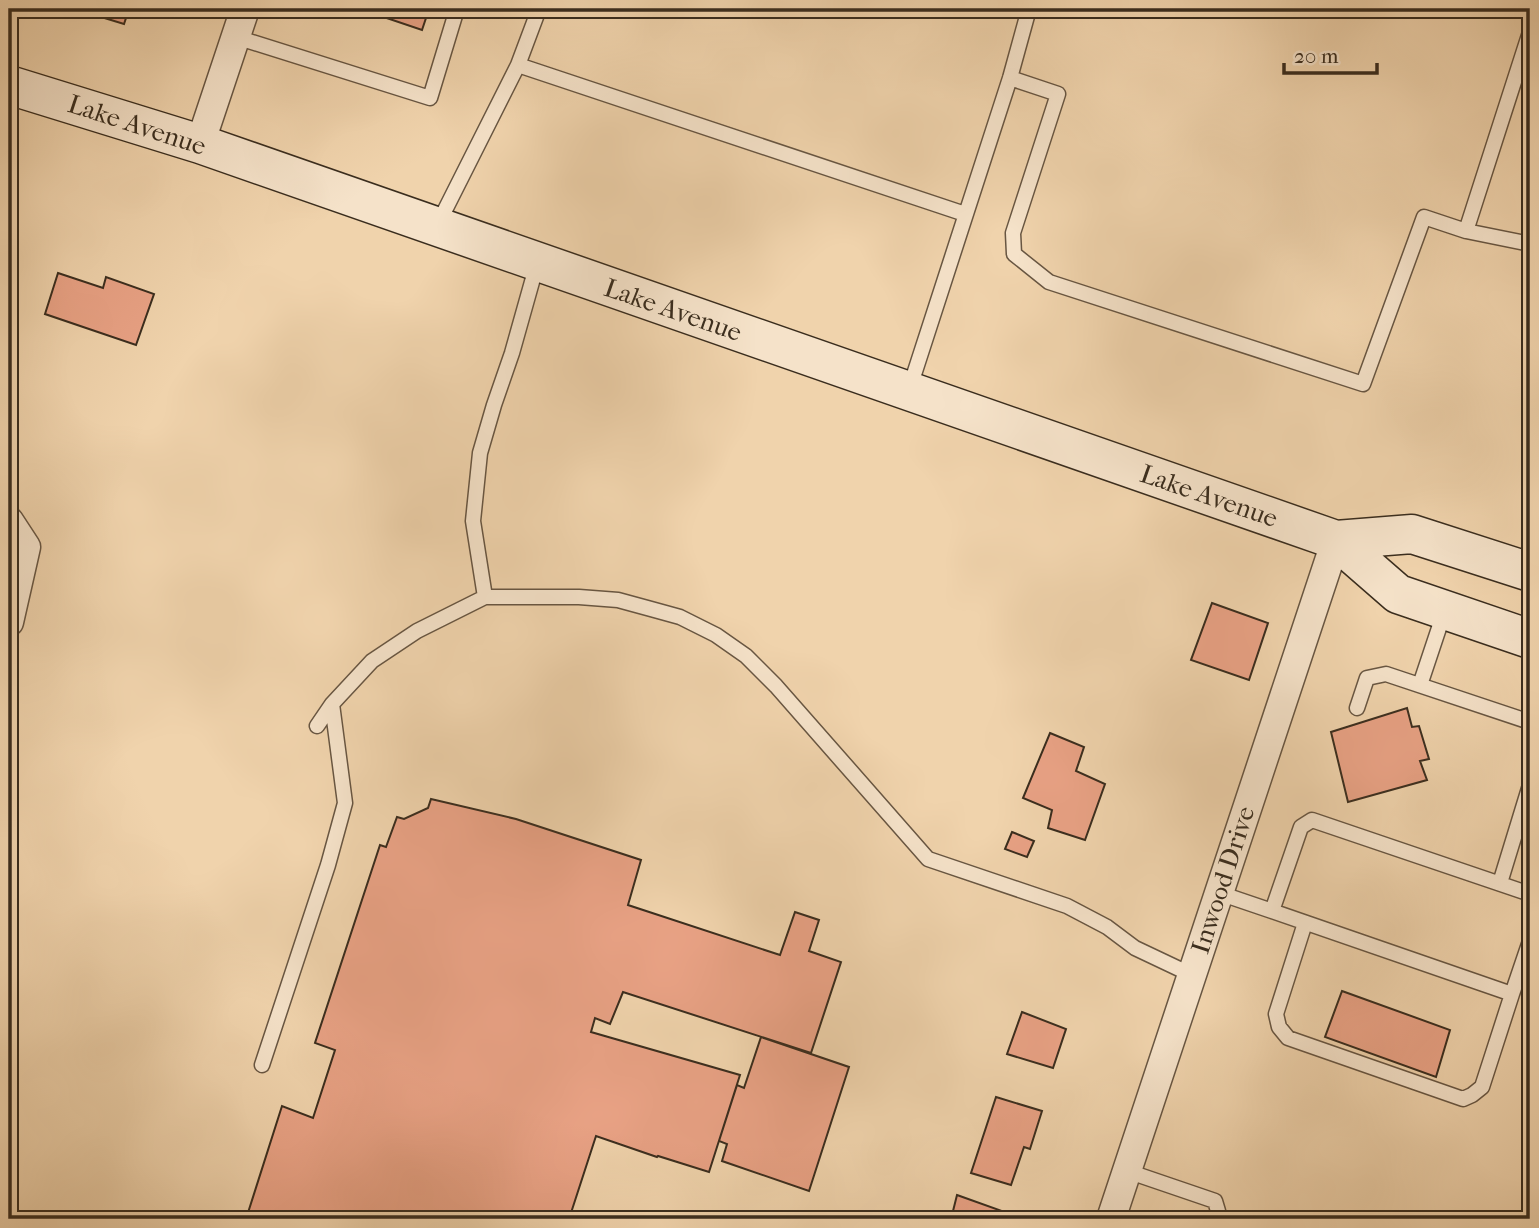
<svg xmlns="http://www.w3.org/2000/svg" width="1539" height="1228" viewBox="0 0 1539 1228" font-family="'IM FELL French Canon',serif">
<style>
.building{fill:#e9a285;stroke:#3a2d1e;stroke-width:2}
.lines{fill:none;stroke-linecap:round;stroke-linejoin:round}
.service-casing{stroke:#685642;stroke-width:17}
.minor-casing{stroke:#685642;stroke-width:31}
.secondary-casing{stroke:#3a2d1e;stroke-width:41}
.service{stroke:#f5e2c9;stroke-width:14}
.minor{stroke:#f5e2c9;stroke-width:28}
.secondary{stroke:#f5e2c9;stroke-width:38}
.labels{text-anchor:middle;dominant-baseline:central;stroke-width:6;stroke-linejoin:round;paint-order:stroke}
.street-label{font-size:26px;fill:#3a2d1e;stroke:#f5e2c9}
</style>
<rect width="100%" height="100%" fill="#f0d3ac"/>
<filter id="stains"><feTurbulence type="fractalNoise" baseFrequency=".00286" numOctaves="4"/><feColorMatrix values="0 0 0 0 .2 0 0 0 0 .09 0 0 0 0 .02 0 0 0 .5 -.17"/></filter>
<radialGradient id="worn" r=".72"><stop offset=".6" stop-color="#630" stop-opacity="0"/><stop offset="1" stop-color="#630" stop-opacity=".3"/></radialGradient>
<!-- building -->
<path class="building" d="M75,9h54l-5,15z
M360,9h69l-7,21z
M58,273l45,15 3,-11 48,17 -18,51 -91,-31z
M1212,603l56,20 -19,57 -58,-20z
M1407,708l5,19 7,-1 10,33 -9,2 7,19 -79,22 -17,-70z
M1050,733l34,14 -8,24 29,13 -20,56 -37,-12 4,-18 -29,-12z
M431,799l85,20 125,41 -13,45 152,50 15,-43 24,8 -10,31 32,11 -30,91 -188,-61 -13,32 -15,-6 -4,14 149,43 -31,97 -51,-16 -1,1 -61,-21 -27,83h-323l36,-113 31,12 22,-68 -20,-7 65,-198 6,2 11,-30 7,2 24,-11z
M1012,832l22,9 -7,16 -22,-8z
M1342,991l108,39 -14,47 -111,-40z
M1022,1012l44,17 -13,39 -46,-14z
M761,1037l88,30 -40,124 -87,-30 5,-17 -8,-3 18,-56 7,3z
M996,1097l46,14 -12,38 -6,-2 -13,38 -40,-12z
M957,1195l45,16 -3,8h-48z"/>
<g class="lines">
<defs>
<path id="service" d="M236,37l194,61 27,-89
M518,65l21,-56
M1010,78l48,16 -45,139 1,21 35,28 314,102 61,-167 42,14 64,13
M438,224l80,-159 447,149
M1466,231l64,-199
M909,390l101,-312 19,-69
M485,597l-12,-76 7,-68 14,-48 18,-52 25,-89
M1420,685l24,-72
M1357,708l10,-30 19,-4 144,48
M317,726l15,-22 40,-43 45,-30 68,-34h94l39,3 33,9 29,8 36,18 30,21 30,30 152,173 139,47 40,21 28,21 57,27
M1500,883l30,-98
M1219,893l53,18 29,-84 11,-7 218,74
M1272,911l240,83 18,-53
M1305,923l-29,91 3,13 9,11 175,61 9,-4 10,-8 30,-93
M262,1065l66,-200 17,-62 -13,-99
M1127,1171l88,30 3,10 -2,8"/>
<path id="minor" d="M200,144l45,-135
M9,521l17,26 -17,75
M1111,1219l225,-679"/>
<path id="secondary" d="M9,85l191,59 1136,396 62,54 132,45
M1336,540l76,-6 118,38"/>
</defs>
<!-- service casing -->
<use href="#service" class="service-casing"/>
<!-- minor casing -->
<use href="#minor" class="minor-casing"/>
<!-- secondary casing -->
<use href="#secondary" class="secondary-casing"/>
<!-- service -->
<use href="#service" class="service"/>
<!-- minor -->
<use href="#minor" class="minor"/>
<!-- secondary -->
<use href="#secondary" class="secondary"/>
</g>
<g class="labels">
<!-- street labels -->
<g class="street-label">
<text transform="translate(137 125) rotate(18)">Lake Avenue</text>
<text transform="translate(673 310) rotate(19)">Lake Avenue</text>
<text transform="translate(1209 496) rotate(19)">Lake Avenue</text>
<text transform="translate(1223 880) rotate(-72)">Inwood Drive</text>
</g>
</g>
<!-- margin -->
<rect width="1539" height="1228" fill="none" stroke="#f0d3ac" stroke-width="35"/>
<rect x="10" y="10" width="1518" height="1207" fill="none" stroke="#3a2d1e" stroke-width="3.5"/>
<rect x="18" y="18" width="1504" height="1193" fill="none" stroke="#3a2d1e" stroke-width="2"/>
<!-- scale -->
<path d="M1284 63v10h93v-10" fill="none" stroke="#3a2d1e" stroke-width="3.5"/>
<text x="1294" y="63" font-size="21" fill="#3a2d1e" stroke="#f5e2c9" stroke-width="5" paint-order="stroke">20 m</text>
<rect width="100%" height="100%" filter="url(#stains)"/>
<rect width="100%" height="100%" fill="url(#worn)"/>
</svg>
